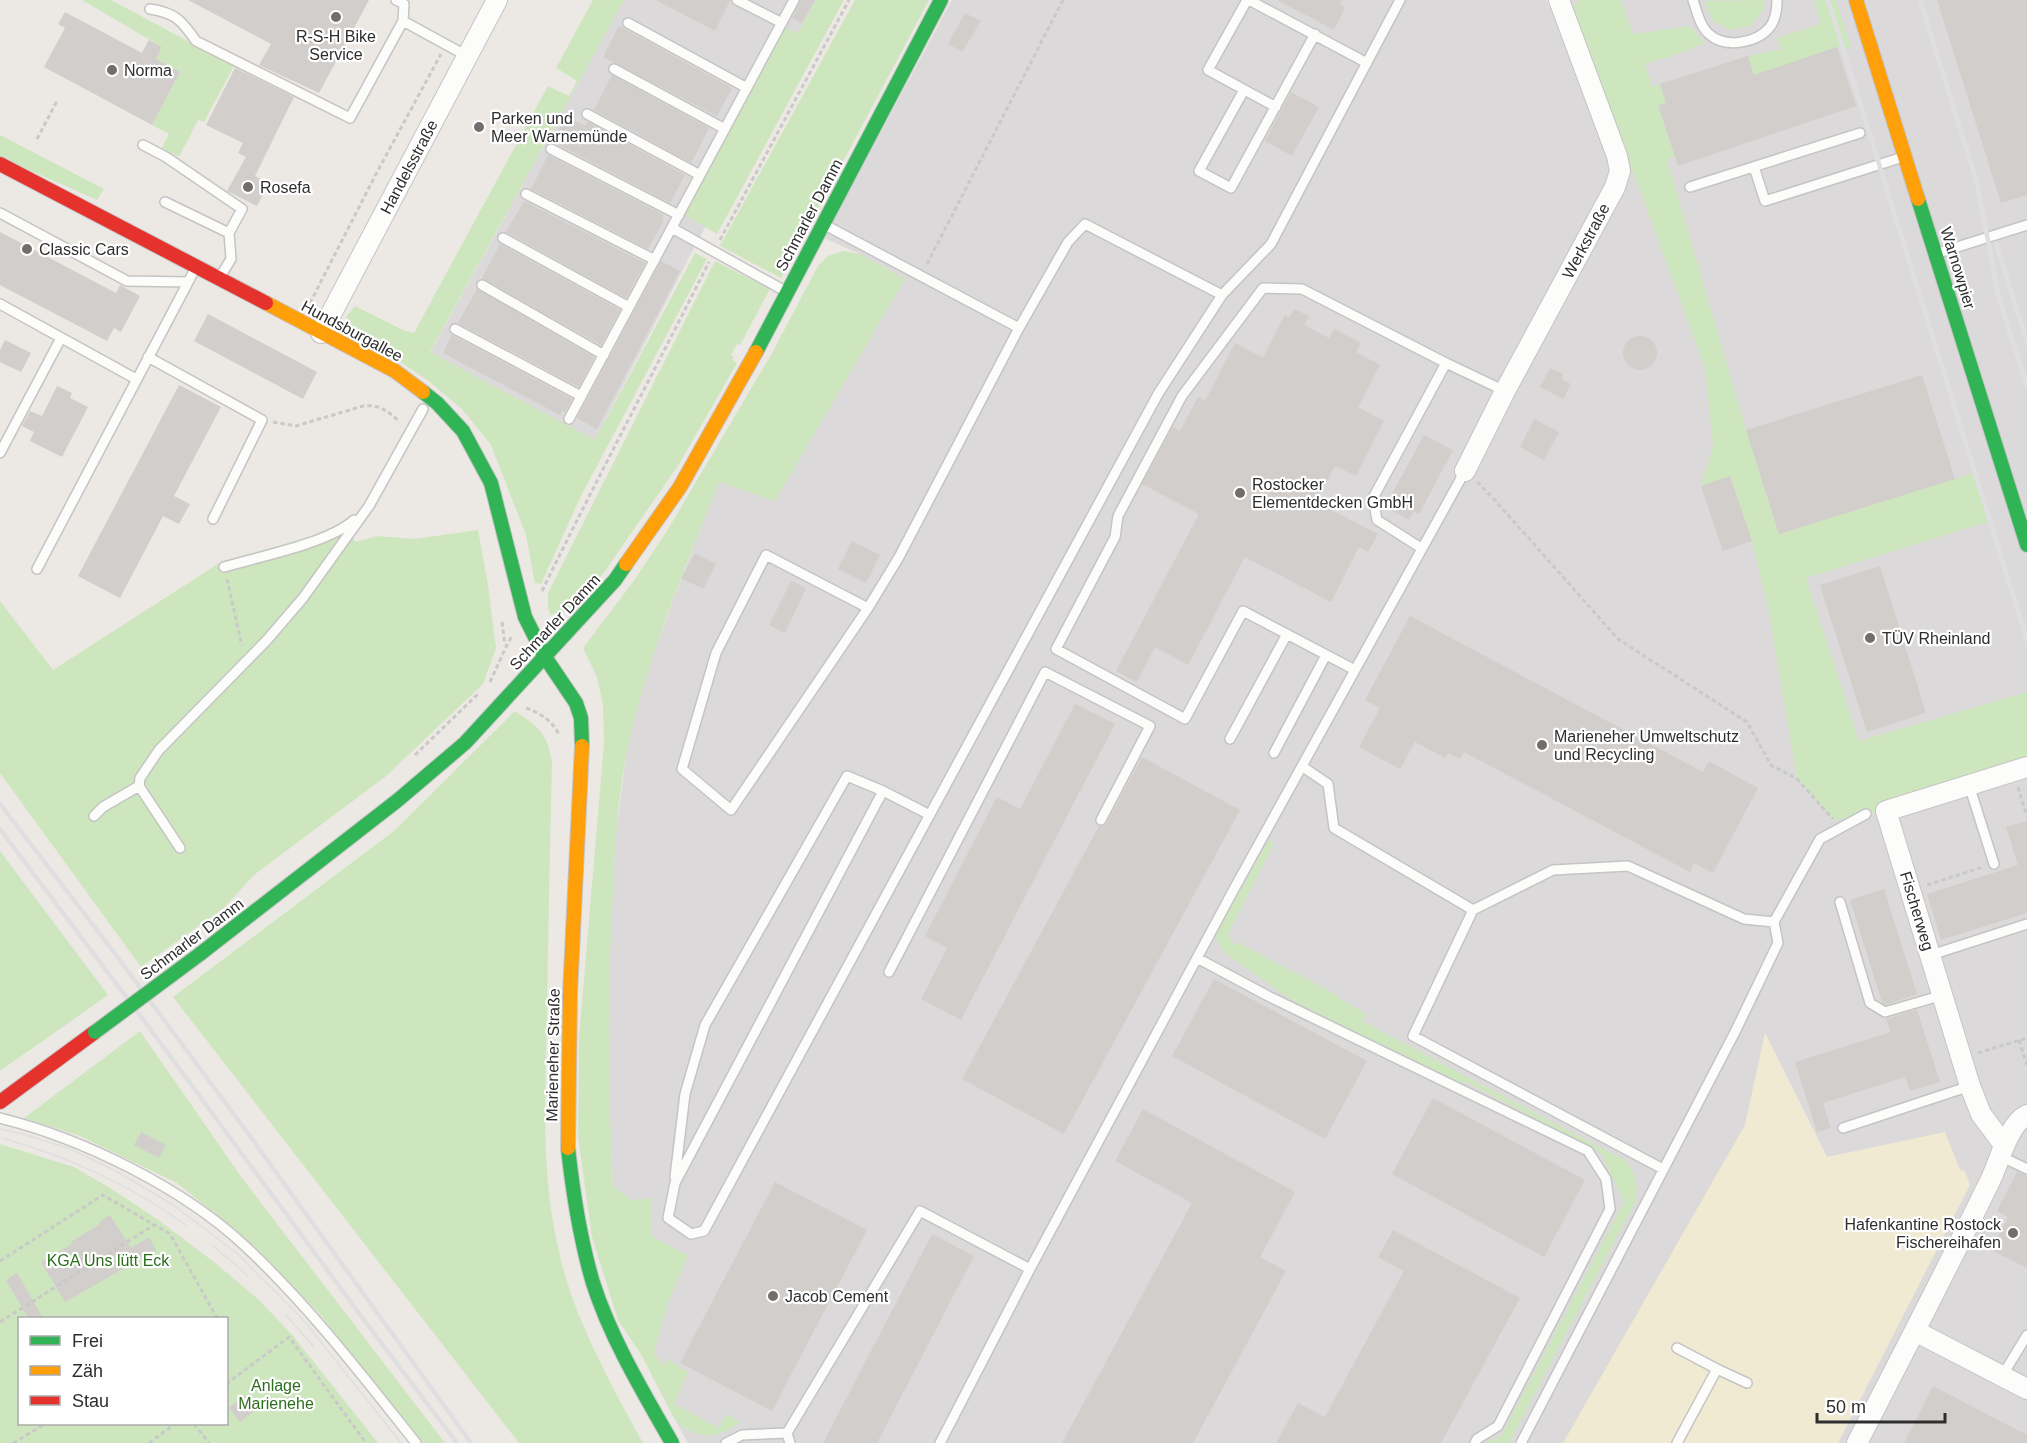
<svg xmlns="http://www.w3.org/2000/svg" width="2027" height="1443" viewBox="0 0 2027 1443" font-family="Helvetica,sans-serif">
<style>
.industrial{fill:#dcd9db}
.green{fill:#cee6be;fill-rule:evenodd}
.sand{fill:#f0ead3}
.building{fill:#d1cecb}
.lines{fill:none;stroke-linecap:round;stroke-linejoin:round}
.lane-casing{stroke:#c5c4c5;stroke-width:12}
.street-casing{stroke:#c5c4c5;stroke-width:22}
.fast-casing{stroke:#c5c4c5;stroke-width:16}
.slow-casing{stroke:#c5c4c5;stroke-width:16}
.jam-casing{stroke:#c5c4c5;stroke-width:16}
.path{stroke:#c9c9c8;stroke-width:3;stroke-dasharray:4.5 3;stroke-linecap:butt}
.lane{stroke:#fcfcfb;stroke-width:9}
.street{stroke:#fcfcfb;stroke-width:20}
.fast{stroke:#30b455;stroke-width:14}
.slow{stroke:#ff9f0a;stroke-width:14}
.jam{stroke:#e5322d;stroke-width:14}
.tram{stroke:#dfdfe1;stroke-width:1.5}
.rail{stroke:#dfdfe1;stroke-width:4.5}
.fast-bridge-casing{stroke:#c5c4c5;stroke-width:16;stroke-linecap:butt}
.fast-bridge{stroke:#30b455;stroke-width:14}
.poi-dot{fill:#706f6e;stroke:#fff;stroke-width:2}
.labels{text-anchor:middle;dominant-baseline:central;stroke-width:4.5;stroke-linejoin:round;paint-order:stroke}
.poi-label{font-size:16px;fill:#2e2e2e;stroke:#fff;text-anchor:start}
.street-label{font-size:16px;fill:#2e2e2e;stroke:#fff}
.park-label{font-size:16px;fill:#2c6e1b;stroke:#fff}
</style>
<rect width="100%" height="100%" fill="#ece8e4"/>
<!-- industrial -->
<path class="industrial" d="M624,0h209l-136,242 -102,198 -165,-87z
M952,0h595l2,7 23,-7h455v1443h-1339l-37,-69 3,-22 15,-52 18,-44 -36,-20 -20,-36 -18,-14 -5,-104 1,-122 7,-128 11,-82 17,-70 30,-82 45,-117 141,-227 -36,-16z"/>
<!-- green -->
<path class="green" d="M82,0h29l123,66 -30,56 -6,-2 -19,37 -17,-9 7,-14 -17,-9 28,-53 -24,-13 6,-12z
M593,0h31l-194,352 165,88 100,-187 12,6 -125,235 -41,90 -6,-1 -9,-48 -35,-90 -29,-36 -32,-27 -77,-52 -7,-13 9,-11 50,25 9,2 134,-247 21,10 8,-15 -21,-13z
M816,0h28l-127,234 -33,-19 101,-188 12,7z
M855,0h74l-148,278 -61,-32z
M1579,0h42l12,34 57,-8 15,17 -24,10 -36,11 7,23 8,-3 6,19 -8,3 17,51 -8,2 79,271 33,104 197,-62 15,49 -185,57 53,163 168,-49v75l-141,44 -52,9 -37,-41 -28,-166 -17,-72 -22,-65 -29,10 12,-40 -8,-78 -132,-360z
M1764,0v9l-13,17 -21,4 -18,-10 -8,-19z
M1814,0h22l15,48 -14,-1 -83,28 -6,-19 33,-7 -4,-11 44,-14z
M0,135l104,54 -7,11 -97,-43z
M844,251l16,3 45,25 -130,222 -56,-19c-34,87 -71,173 -91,265 -10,47 -13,97 -15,144 -6,99 -5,196 0,295l18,14 21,-2 -1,38 37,19 -19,45 -15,52 8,14 5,-7 21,13 -14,32 45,24 8,-14 13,8 -15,10 -16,4 -12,-2 -13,-6 -10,-10 -32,-62 -24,-36 -26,-83 -14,-101 1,-98 25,-295 -1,-38 -6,-28 -14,-29 50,-66 34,-51 104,-176 47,-89 10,-10z
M715,261l55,28 -30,56 -3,-1 -6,11 3,2 -2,3 5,3 -58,101 -76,110 -25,30 -11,7 -17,4 -2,-8v-14z
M343,527l13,15 21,-6 37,3 64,-9 10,55 8,63 -13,36 -98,93 -131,98 -30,33 -83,59 -141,-194v-172l53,69 168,-108z
M515,711c24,16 32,22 37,51 -2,87 -4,173 -5,259 -2,78 -6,155 12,231 14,64 52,133 84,191h-124l-346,-446 221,-166z
M1269,840l5,3 -46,91 5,11 4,-3 100,53 2,3 27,16 -4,7 264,140c10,14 12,22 10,39l-127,243h-24l16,-7 123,-234 -23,-49 -135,-71 -7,2 -171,-86 -63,-45 -9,-14 2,-9z
M0,851l108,144 -108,76z
M140,1031l102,147 203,265h-24l-102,-130 -59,-60 -42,-37 -41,-33 -97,-47 -56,-18z
M0,1144l74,23 36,21 47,31 57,43 45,38 35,37 84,106h-378zM20,1318h206v106h-206z"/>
<!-- sand -->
<path class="sand" d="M1765,1033l62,124 118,-25 15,38 5,1 5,14 -132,258h-275l182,-318z"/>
<!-- building -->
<path class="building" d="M188,0h181l-50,93 -60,-28 12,-21z
M656,0h74v1l-15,30z
M801,0h14l-13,23 -10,-5z
M1277,0h65l-2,4 5,3 -11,23z
M1937,0h90v195l-26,8z
M65,12l77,41 7,-13 13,7 -6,12 24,13 -28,53 -108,-58 21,-39 -7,-4z
M965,13l16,8 -19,31 -14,-8z
M619,26l113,62 -15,28 -114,-59z
M1837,47l19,59 -178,60 -20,-61 8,-2 -6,-19 88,-28 6,19z
M235,68l59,29 -39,79 14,7 -12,23 -30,-15 19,-34 -8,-4 5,-10 -37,-18z
M612,75l97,53 -18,35 -97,-53z
M1291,92l28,15 -27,49 -27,-15z
M566,116l19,10 3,-4 97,53 -15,28 -115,-60v-2l-2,-1z
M548,155l116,60 -2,4 2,1 -16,29 -117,-60z
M524,201l121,62 -19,35 -120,-66z
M0,232l116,61 4,-8 20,11 -19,36 -7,-4 -7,13 -107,-56z
M500,244l120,66 -19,35 -119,-67z
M661,261l19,10 -83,158 -20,-11z
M477,289l117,68 -15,30 -121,-64z
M1294,309l15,7 -5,9 25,13 5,-9 27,14 -5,9 24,13 -22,42 26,14 -28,55 -21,-10 -19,36 62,32 -10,18 -9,-5 -28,55 -86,-45 -57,108 -33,-18 -18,35 -21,-11 83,-157 -57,-30 31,-57 7,4 18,-34 7,4 30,-58 28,15 22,-43 4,3z
M208,314l109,58 -14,27 -109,-58z
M452,335l120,64 -7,13 -3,-1 -2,4 -117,-62z
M1623 353a17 17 0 1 1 34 0a17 17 0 1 1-34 0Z
M5,340l26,13 -10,19 -21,-10v-12z
M1550,368l13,6 -2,5 10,5 -8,15 -23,-12z
M1922,375l33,104 -176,55 -33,-104z
M179,385l42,22 -47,89 16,8 -11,20 -16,-8 -43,82 -42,-22z
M57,386l15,7 -2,5 18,9 -26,50 -32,-16 4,-9 -12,-6 8,-15 12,5z
M1534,419l25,13 -15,28 -24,-13z
M1424,435l29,15 -34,64 -5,-3 -5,9 -24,-13z
M1730,476l22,65 -29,10 -22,-65z
M852,541l28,14 -14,28 -28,-14z
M695,553l21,11 -13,25 -22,-11z
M1880,566l46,147 -59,19 -47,-147z
M791,581l15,7 -21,45 -16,-8z
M1410,616l293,156 6,-11 49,27 -45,85 -19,-10 -4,9 -226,-120 -4,7 -12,-6 -3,5 -30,-16 -15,27 -41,-22 21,-39 -15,-8z
M1075,704l40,20 -154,296 -40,-21 26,-51 -22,-12 72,-139 23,12z
M1142,757l98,53 -176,324 -102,-55 137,-253h5l3,-3z
M2027,821v92l-86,27 -14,-46 91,-29 -12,-38z
M1884,889l33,105 -31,11 -4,-3 -32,-102z
M1214,979l153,82 -42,78 -153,-83z
M1917,1010l23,72 -30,9 -5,-14 -82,26 8,25 -14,4 -22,-70 96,-30 -5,-13z
M1433,1098l152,82 -41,77 -152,-83z
M1143,1109l152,83 -35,65 26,14 -93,172h-131l130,-240 -77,-42z
M141,1132l25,13 -7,13 -25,-13z
M2017,1172l10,4v92l-36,-18 17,-33 -11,-6z
M775,1182l92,48 -95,181 -92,-48z
M110,1215l21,33 18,-11 7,13 -91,52 -24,-40 31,-18 -1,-2 29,-18 -1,-2z
M1393,1230l127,68 -79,145h-165l22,-40 27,14 79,-146 -26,-14z
M932,1234l42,22 -97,187h-54z
M17,1273l26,45h-15l-22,-38z
M1933,1386l94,49v8h-123z
M245,1395l12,14 -17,13 -11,-14z"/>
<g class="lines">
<defs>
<path id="lane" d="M396,0l8,4 -1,17
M737,0l45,23
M1247,0l-39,70 68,37
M1249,0l118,63
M1693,0c4,12 7,26 16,34 16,15 48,9 61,-7 6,-8 7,-17 7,-27
M150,9c26,4 32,12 46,32l154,77 53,-97 64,35
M628,23l119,65
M614,69l111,60
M1244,90l-45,81 32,17 84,-154
M587,114l113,61
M143,145l23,12 76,52 -13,24 -64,-31
M551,149l128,66
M1754,167l11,34 138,-44
M1690,187l170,-54
M526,194l129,66
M0,213l127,68 61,1
M825,225l194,103 49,-86 17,-18 137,71
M672,228l113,63
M503,238l126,69
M1938,253l89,-28
M220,277l11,-18 -2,-26
M482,285l122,70
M0,304l136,75
M455,329l126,67
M148,357l114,63 -49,99
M569,419l225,-419
M0,453l61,-115
M1421,548l-44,-28 -4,-22 73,-135 59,28
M224,567c34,-10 105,-24 130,-47
M37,569l158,-300
M868,608l-102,-53 -50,98 -34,116 49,41 137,-202 31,-51 120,-229
M1355,670l-112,-59 -58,108 -129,-70 59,-112 3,-21 64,-120 81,-108 39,1 144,74
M1230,739l57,-105
M1274,753l52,-98
M1303,767l25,17 6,44 139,82 80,-40 75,-4 116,53 30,3 46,-83 46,-25
M1969,785l25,79
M930,815l-47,-24 -208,392 -7,35 23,16 13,-3 454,-837 64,-99 49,-51 129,-244
M94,816l9,-9 36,-21
M180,848l-41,-62 1,-8 19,-28 108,-110 36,-42 66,-92 54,-97
M1840,902l30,101 15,9 58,-17
M1473,910l-60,126 250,133
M1931,955l96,-31
M1197,958l71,38 320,155 18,28 4,30 -112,217 -21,13 -2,4
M889,972l156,-300 105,54 -49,94
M0,1118c82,20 183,70 245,128 64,60 117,129 171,197
M1843,1128l127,-42
M2000,1156l27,13
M675,1177l10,-83 20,-69 142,-249 36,15
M1677,1348l40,21 -40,74
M1717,1369l30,14
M2002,1376l25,-41
M726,1443l16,-8 45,-2
M790,1443l-3,-10 133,-222 110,58
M940,1443l90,-174 204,-380 231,-418
M1521,1443l214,-411 43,-89 -4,-21"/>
<path id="street" d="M321,333l176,-333
M1465,471l40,-80 110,-204 5,-16 -3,-15 -58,-156
M2004,1145l-23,-31 -11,-28 -84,-275 141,-44
M1915,1331l112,58
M1857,1443c45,-87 90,-174 133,-262 9,-18 18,-57 37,-66"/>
<path id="fast" d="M1918,199l109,346
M756,352l185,-352
M423,392l14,11 26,28 28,52 34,134 20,40 31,46 5,15 1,28
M200,954l198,-154 67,-57 150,-163 11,-16
M568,1148c5,46 12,91 25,135 18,56 50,109 79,160"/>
<path id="slow" d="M1856,0l62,199
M266,303l129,68 28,21
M626,564l54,-77 76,-135
M568,1148l2,-154 12,-248"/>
<path id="jam" d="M0,164l266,139
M0,1102l95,-70"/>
</defs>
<!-- lane casing -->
<use href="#lane" class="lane-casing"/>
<!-- street casing -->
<use href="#street" class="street-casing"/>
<!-- fast casing -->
<use href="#fast" class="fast-casing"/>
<!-- slow casing -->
<use href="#slow" class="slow-casing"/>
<!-- jam casing -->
<use href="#jam" class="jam-casing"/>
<!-- path -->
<path class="path" d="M37,139l20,-38
M720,240l129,-240
M927,264l136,-264
M310,303l66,-129 65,-120
M273,422l23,4 67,-20c17,-2 24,5 37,16
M1477,482l15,15 126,142 129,83 24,43 26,14 36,40
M227,579l15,67
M542,591c54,-111 112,-219 167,-329
M502,622l3,23
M490,682l16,-35 6,-11
M526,708c14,5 27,13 33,27
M415,755l64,-62
M2018,787l9,30
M1927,885l56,-18
M2019,1040l8,25
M1978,1053l49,-15
M0,1261l103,-66 67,39 47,84
M0,1322l154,-97
M226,1384l63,-47 77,106
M194,1424l15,19
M13,1443l32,-19
M149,1443l26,-19"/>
<!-- lane -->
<use href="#lane" class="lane"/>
<!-- street -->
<use href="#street" class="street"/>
<!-- fast -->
<use href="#fast" class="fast"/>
<!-- slow -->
<use href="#slow" class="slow"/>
<!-- jam -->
<use href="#jam" class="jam"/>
<!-- tram -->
<path class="tram" d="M0,1129l23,5 47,15 46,22 56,33 67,51 67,68 95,120
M3,1138c67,20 126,46 183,87
M212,1245l36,31
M286,1315l28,32"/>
<!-- rail -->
<path class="rail" d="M1828,0l199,640
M1920,0l57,183 22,115 28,88
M1996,243l31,99
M0,804l113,147 131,177 227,315
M0,829l151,201 213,290 93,123"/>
<defs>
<path id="fast-bridge" d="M95,1032l105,-78"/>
</defs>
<!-- fast-bridge casing -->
<use href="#fast-bridge" class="fast-bridge-casing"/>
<!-- fast-bridge -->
<use href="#fast-bridge" class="fast-bridge"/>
</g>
<!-- markers -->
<g class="poi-dot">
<circle cx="336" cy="17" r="6"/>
<circle cx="112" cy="70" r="6"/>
<circle cx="479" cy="127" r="6"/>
<circle cx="248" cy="187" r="6"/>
<circle cx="27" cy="249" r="6"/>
<circle cx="1240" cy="493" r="6"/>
<circle cx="1870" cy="638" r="6"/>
<circle cx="1542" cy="745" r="6"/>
<circle cx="2013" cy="1233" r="6"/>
<circle cx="773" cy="1296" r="6"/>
</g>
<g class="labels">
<!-- poi labels -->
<g class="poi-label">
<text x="336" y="36" text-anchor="middle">R-S-H Bike<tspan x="336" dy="18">Service</tspan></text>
<text x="124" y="70">Norma</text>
<text x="491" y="118">Parken und<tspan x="491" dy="18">Meer Warnemünde</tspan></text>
<text x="260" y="187">Rosefa</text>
<text x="39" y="249">Classic Cars</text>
<text x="1252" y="484">Rostocker<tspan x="1252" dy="18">Elementdecken GmbH</tspan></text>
<text x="1882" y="638">TÜV Rheinland</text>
<text x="1554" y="736">Marieneher Umweltschutz<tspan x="1554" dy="18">und Recycling</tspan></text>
<text x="2001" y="1224" text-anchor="end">Hafenkantine Rostock<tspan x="2001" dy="18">Fischereihafen</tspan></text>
<text x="785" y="1296">Jacob Cement</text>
</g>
<!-- street labels -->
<g class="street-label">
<text transform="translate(409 167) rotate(-62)">Handelsstraße</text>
<text transform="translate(809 215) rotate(-62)">Schmarler Damm</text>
<text transform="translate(1586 241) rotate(-62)">Werkstraße</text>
<text transform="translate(1958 268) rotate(73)">Warnowpier</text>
<text transform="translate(352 331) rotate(28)">Hundsburgallee</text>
<text transform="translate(555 622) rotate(-47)">Schmarler Damm</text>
<text transform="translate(1917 911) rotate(73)">Fischerweg</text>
<text transform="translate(192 939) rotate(-37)">Schmarler Damm</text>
<text transform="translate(553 1055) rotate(-89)">Marieneher Straße</text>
</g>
<!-- park labels -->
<g class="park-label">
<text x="108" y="1260">KGA Uns lütt Eck</text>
<text x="276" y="1385">Anlage<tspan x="276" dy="18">Marienehe</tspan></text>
</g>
</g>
<!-- legend -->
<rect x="18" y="1317" width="210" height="108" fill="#ffffff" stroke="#ababab" stroke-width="1.5"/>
<rect x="30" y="1336" width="30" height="9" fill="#30b455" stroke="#ababab" stroke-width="1.5"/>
<text x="72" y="1347" font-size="18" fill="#2e2e2e">Frei</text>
<rect x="30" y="1366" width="30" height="9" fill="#ff9f0a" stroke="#ababab" stroke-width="1.5"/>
<text x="72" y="1377" font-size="18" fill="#2e2e2e">Zäh</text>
<rect x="30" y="1396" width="30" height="9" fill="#e5322d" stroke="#ababab" stroke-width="1.5"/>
<text x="72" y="1407" font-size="18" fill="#2e2e2e">Stau</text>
<!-- scale -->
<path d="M1817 1413v9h128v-9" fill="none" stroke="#2e2e2e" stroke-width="3"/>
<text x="1826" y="1413" font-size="18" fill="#2e2e2e" stroke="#ffffff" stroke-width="4.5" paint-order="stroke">50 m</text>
</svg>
